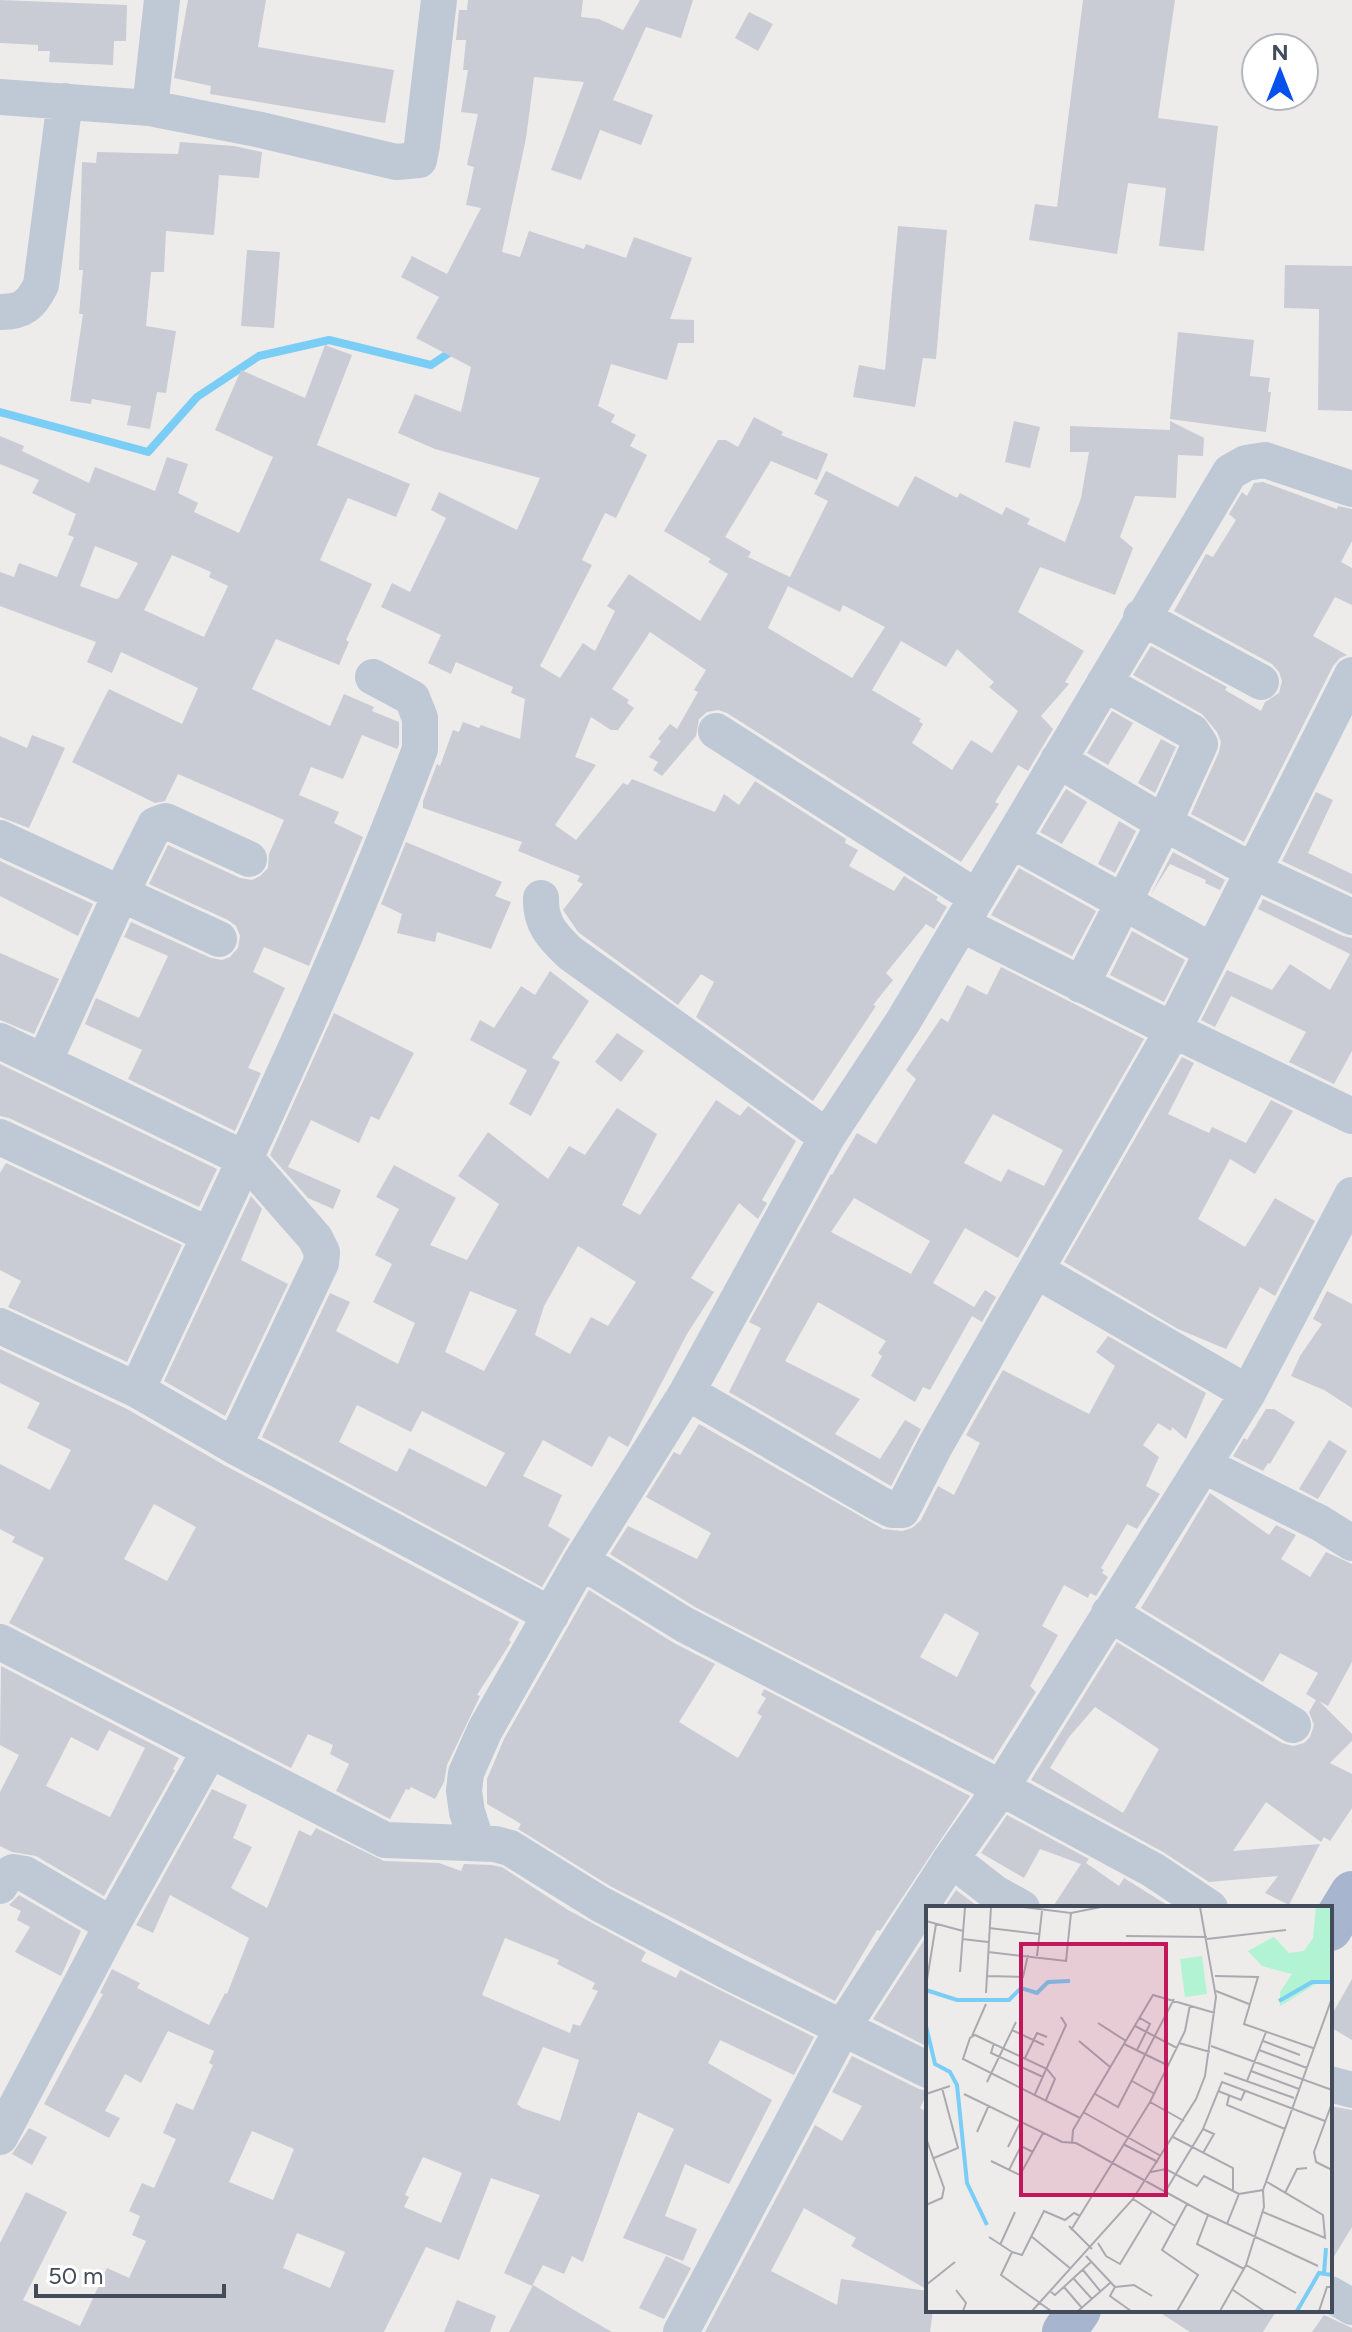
<svg xmlns="http://www.w3.org/2000/svg" width="1352" height="2332" viewBox="0 0 1352 2332" font-family="Figtree,sans-serif">
<style>
.lines{fill:none;stroke-linecap:round;stroke-linejoin:round}
.stream{stroke:#7acdf4;stroke-width:8}
.building{fill:#c9ccd4;fill-rule:evenodd}
.minor{stroke:#bfc8d5;stroke-width:36}
.major{stroke:#a7b6ce;stroke-width:44}
.inset-river{fill:none;stroke:#7acdf4;stroke-width:4}
.inset-road{fill:none;stroke:#a9abb1;stroke-width:2}
.view{fill:#c2185b;fill-opacity:0.15;stroke:#c2185b;stroke-width:4}
.inset-edge{fill:none;stroke:#424c5a;stroke-width:4}
</style>
<rect width="100%" height="100%" fill="#eeebeb"/>
<g class="lines">
<!-- stream -->
<path class="stream" d="M0,412l148,40 49,-55 62,-41 70,-16 102,25 24,-16"/>
</g>
<!-- building -->
<path class="building" d="M0,0l127,5 -1,36h-12l-1,24 -64,-3 1,-11h-12v-6l-38,-2z
M188,0h78l-8,47 136,23 -9,53 -175,-29 1,-8 -37,-8z
M468,0h115l-2,17 18,2 24,11 17,-30h53l-12,38 -35,-11 -33,73 40,15 -12,30 -41,-15 -19,50 -30,-10 33,-88 -50,-5 -8,61 -24,114 18,5 9,-26 55,18 2,-5 40,14 8,-21 58,21 -22,61 24,1v23h-16l-11,37 -56,-16 -13,42 17,9 -4,7 25,13 -6,11 17,9 -31,63 -11,-5 -23,47 10,5 -52,101 20,12 23,-35 12,8 20,-40 -8,-5 22,-32 71,47 28,-47 -20,-12 3,-3 -47,-28 54,-91h8l12,7 16,-30 29,15 -2,3 47,19 -11,26 -46,-19 -46,76 26,15 -3,5 42,20 38,-76 -14,-7 12,-23 72,36 17,-31 42,22 3,-5 42,22 4,-8 24,12 -3,5 38,18 16,-44 8,-46h-19v-26l100,4v-9l34,17 -1,18 -25,-1 -2,43 -41,-2 -15,41 13,11 -18,47 -75,-28 -22,45 66,39 -19,31 4,2 -28,32 12,13 -25,42 -10,-6 -23,37 4,2 -38,58 -234,-149 -9,-3 -11,2 -8,7 -3,17 -34,40 -9,-6 5,-8 -9,-5 12,-16 -3,-2 12,-15 7,5 21,-37 -4,-2 12,-20 -56,-38 -38,57 17,11 -2,3 7,5 -16,22h-7l-20,-13 -16,40 21,8 -41,60 21,15 47,-57 5,2 4,-6 83,33 9,-18 15,11 16,-24 91,58 -1,4 13,7 -9,16 45,25 10,-15 34,21 -2,3 11,7 -13,22 -8,-5 -40,49 7,7 -20,25 3,1 -63,95 -117,-84 18,-35 -13,-8 -23,31 -100,-73 -15,-22 20,-26 -6,-3 3,-5 -62,-25 4,-9 -99,-34v-7l14,-37 3,2 13,-36 6,2 4,-10 16,6 2,-3 39,14 5,-40 -14,-6 2,-6 -57,-25 -5,12 -23,-11 13,-28 -60,-28 11,-24 18,9 36,-74 -15,-8 8,-18 78,38 23,-52 -105,-29 -37,-16 17,-39 46,18 10,-45 -55,-29 23,-41 -38,-20 11,-21 35,18 34,-66 -15,-3 8,-38 -7,-2 11,-51 -17,-2 7,-42h-5l3,-30h-10l3,-30h8zM788,586l52,26 3,-7 42,22 -33,51 -84,-50zM901,641l45,26 11,-18 37,33 -5,5 29,24 -26,42 -21,-13 -19,30 -40,-27 11,-19 -4,-3 2,-2 -49,-29z
M1083,0h92l-17,118 60,8 -14,125 -45,-5 7,-58 -38,-5 -11,71 -88,-14 6,-36 22,3z
M749,12l24,12 -15,27 -23,-13z
M180,142l54,4 28,6 -3,26 -40,-3 -5,60 -48,-4 -2,41h-13l-5,54 30,5 -10,62 -9,-1 -7,37 -23,-4 4,-19 -39,-7 -1,5 -21,-3 13,-87h-4l4,-44h-4l3,-108 14,1 1,-11 81,2z
M898,226l49,4 -11,129 -13,-1 -8,49 -62,-10 6,-32 26,5z
M247,250l33,2 -6,76 -33,-2z
M1285,265l67,1v145l-34,-1 1,-101 -35,-1z
M1178,332l76,8 -4,36 20,2 -2,14h3l-5,40 -96,-13z
M325,345l27,10 -35,90 93,39 -14,33 -48,-19 -28,62 52,24 -26,56 3,2 -10,23 -63,-26 -24,50 78,37 14,-32 30,13 -2,4 27,11v23l-2,4 -35,-14 -19,44 -32,-12 -12,28 40,17 -5,11 29,14 -54,129 -45,-19 -11,25 32,16 -37,80 13,5 -26,58 -107,-52 14,-29 -57,-26 11,-26 43,20 29,-62 -44,-19 7,-15 80,36 11,2 8,-3 8,-9 2,-12 -4,-10 -8,-6 -79,-36 19,-39 72,33 12,2 8,-4 8,-8 1,-14 15,-34 -106,-46 -13,27 -10,2 -83,-41 37,-73 73,35 16,-36 -77,-36 -9,21 -25,-11 9,-20 -96,-36v-34l14,5 5,-14 38,14 17,-40 -6,-2 8,-21 -44,-21 7,-13 -39,-16v-28l24,10 -2,5 67,32 6,-16 60,24 12,-34 21,7 -10,29 20,10 -4,9 45,21 34,-76 -58,-27 26,-60 64,28zM95,546l43,17 -19,35 -3,1 -36,-13zM172,555l39,17 -2,5 19,9 -24,51 -60,-27z
M1014,421l26,6 -10,41 -25,-6z
M1263,482l74,27 1,-3 14,3v32l-11,21 11,6v37l-17,-8 -22,39 34,19 -7,3 -7,8 -89,176 -53,-28 28,-62 2,-10 -4,-10 -15,-18 -69,-39 18,-29 76,41 -2,3 36,21 4,-9 14,-9 3,-12 -3,-9 -7,-8 -98,-53 32,-57 7,3 23,-37 -7,-6 13,-22 5,4 7,-13z
M1112,711l21,12 -25,42 -21,-12z
M32,735l33,13 -36,80 -29,-11v-81l27,12z
M1161,739l15,8 -21,46 -17,-10z
M1066,789l21,13 -25,42 -22,-12z
M1316,792l17,8 -25,53 44,21v20l-70,-33z
M1119,821l17,10 -21,42 -17,-9z
M406,842l96,40 -7,14 16,6 -20,47 -54,-17 -2,10 -38,-9 5,-19 -21,-10z
M1173,852l52,28 -5,10 -15,-7 1,-3 -36,-16 -19,30z
M0,861l93,43 -15,32 -78,-40z
M1019,868l77,43 -24,45 -81,-41z
M1263,899l80,37 9,2v113l-18,33 -45,-22 17,-30 -75,-36 -16,31 -14,-7 26,-50 45,20 18,-26 40,26 20,-36 -92,-45z
M1132,931l53,29 -21,42 -54,-27z
M0,953l59,26 -25,55 -34,-14z
M1001,967l143,72 -126,219 -53,-30 -32,55 41,24 11,-17 11,7 -14,25 -10,-6 -42,74 -7,-3 -8,15 -44,-26 11,-20 -4,-3 8,-12 -68,-39 -33,59 75,38 -25,35 45,25 25,-39 16,9 -30,57 -162,-94 32,-64 -12,-6 82,-148 1,1 25,-42 19,11 40,-65 -10,-9 35,-52 7,4 19,-37 20,10zM993,1114l70,36 -19,36 -36,-17 -7,13 -37,-19zM854,1198l76,43 -19,33 -80,-42z
M550,971l39,30 -37,57 8,4 -29,54 -22,-12 18,-34 -57,-30 10,-20 14,8 27,-42 14,9z
M334,1013l80,40 -35,67 -8,-4 -12,27 -48,-23 -23,47 53,23 -8,19 -25,-11 -38,-43z
M617,1033l27,18 -23,31 -26,-20z
M1182,1057l12,6 -26,51 41,19 3,-6 34,16 25,-43 22,11 -38,63 -25,-15 -32,60 47,28 30,-49 40,23 -40,75 -15,-9 -34,62 -48,-20 -114,-67z
M0,1064l217,105 -18,38 -190,-89 -9,-2z
M716,1100l24,16 8,-10 48,35 -34,59 5,3 -9,16 -19,-16 -48,75 23,14 -27,42 -59,113 -19,-11 -17,31 -49,-27 -20,36 39,19 -14,31 22,13 -28,48 -280,-150 68,-144 20,9 -14,29 62,33 17,-41 -42,-21 19,-38 -17,-9 24,-46 -23,-12 18,-32 62,33 -26,47 37,15 32,-56 -41,-28 30,-44 60,47 21,-33 16,9 32,-47 40,26 -35,71 18,10zM578,1246l58,36 -28,44 -17,-9 -21,37 -35,-19 9,-29zM470,1291l47,19 -33,61 -39,-19zM357,1405l54,27 11,-21 83,42 -19,34 -77,-39 -12,24 -58,-30z
M6,1163l176,82 -55,117 -119,-55 13,-26 -21,-11v-97z
M251,1196l11,13 -21,51 47,24 -63,132 -61,-35z
M1327,1291l25,13v104l-28,-18 -33,-14 9,-20 22,-32 -9,-5z
M1108,1336l98,57 -20,46 -14,-12 -1,4 -13,-8 -15,22 16,12 -13,29 14,8 -23,35 -10,-5 -26,44 3,2 -2,3 6,4 -12,19 -6,-3 -2,5 -24,-13 -22,41 16,9 -28,51 6,6 -43,68 -298,-153 -85,-53 18,-28 69,33 14,-26 -65,-36 28,-45 6,3 19,-31 184,105 19,2 10,-3 9,-8 17,-34 16,9 26,-52 -14,-8 37,-65 86,44 26,-48 -19,-14zM945,1613l34,20 -22,44 -37,-20z
M0,1349l127,60 97,56 295,157 -10,18 2,2 -34,53 3,1 -33,69 -3,17 -9,17 -24,-12 -2,3 -3,-1 -16,30 -54,-28 13,-27 -19,-10 3,-9 -25,-11 -17,34 -282,-145 35,-65 -32,-16 3,-5 -15,-8v-65l50,26 21,-40 -44,-22 13,-25 -40,-20zM154,1504l42,23 -29,54 -43,-22z
M1266,1409h8l21,13 -25,42 -2,-1 -5,8 -30,-15 11,-18 3,2z
M1329,1440l18,11 -29,48 -19,-10z
M1210,1493l59,42 7,-10 20,10 -15,24 29,18 16,-25 26,12v98l-24,44 -9,-5 33,33v7l-22,22 22,11v34l-22,33 -6,-4 -3,5 -55,-40 -33,49 87,-7 -31,61 -24,-12 13,-17 -69,6 -46,-30 -132,-72 86,-138 165,101 11,3 11,-3 6,-6 4,-12 -5,-13 7,-12 -10,-6 12,-21 -38,-20 -17,29 -122,-74zM1095,1707l64,42 -36,64 -73,-45 19,-31z
M589,1590l85,53 41,21 -36,58 59,36 24,-42 -5,-3 9,-15 -5,-3 3,-6 206,107 -90,135 -3,-1 -42,71 -225,-115 -92,-57 3,-5 -34,-20v-25l17,-40z
M1,1666l178,92 -6,11 2,1 -71,126 -68,-40 -24,-4 -12,-6v-54l19,-37 -19,-10zM109,1730l36,18 -35,69 -64,-31 25,-49 27,14z
M212,1789l35,16 -14,33 19,9 -21,41 36,20 32,-78 12,6 5,-8 68,33 55,2 22,8 3,-7 28,1 10,2 66,43 78,42 -5,9 35,17 4,-8 134,67 -20,38 -74,-35 -12,23 64,37 -43,84 -44,-20 -20,52 32,13 -14,32 -60,-23 51,-109 -36,-17 -55,150 -11,-6 -8,18 -21,-9 -11,21 -28,-13 36,-78 -49,-17 -32,82 -33,-13 -42,85h-384v-89l26,-51 41,20 -44,88 57,26 27,-58 22,10 17,-37 -14,-6 8,-19 -11,-5 13,-28 12,5 22,-49 -13,-6 13,-30 17,7 20,-45 -4,-2 5,-12 -46,-20 -27,52 -16,-9 -20,37 15,7 -11,20 -65,-34 59,-110 -3,-1 12,-24 28,14 -3,5 72,37 16,-32 2,1 22,-56 -79,-43 -17,38 -17,-8zM505,1938l54,22 -2,4 38,19 -3,6 6,2 -18,35 -7,-2 -3,9 -88,-38zM543,2047l36,13 -19,61 -38,-13 -5,-4zM252,2131l42,18 -21,51 -44,-18zM423,2157l39,16 -21,50 -37,-16 5,-10 -4,-2zM297,2233l48,19 -15,36 -47,-20z
M1007,1815l82,44 -3,4 33,23 5,-8 48,30h-120l29,-44 -41,-15 -16,29 -43,-25z
M956,1890l24,18h-36z
M19,1895l62,36 -20,45 -46,-24 15,-25 -13,-7 4,-9 -12,-6z
M928,1934v113l-55,-28z
M1352,1979v61l-22,-13v-9z
M852,2056l67,33 9,2 -8,17 8,5v177l-77,-44 5,-8 -52,-30 -33,63 66,34 4,-26 87,12v19h5l-3,22h-225l110,-207 27,16 20,-35 -30,-14z
M1330,2106l22,4v117l-22,36z
M29,2128l18,9 -15,28 -20,-11z
M666,2256l25,12 -27,51 -25,-11z
M533,2285l46,28 33,19h-103z
M457,2300l39,16 -6,16h-46z
M1156,2310h121l-14,22h-73z
M1324,2315l28,13v4h-40z"/>
<g class="lines">
<!-- minor -->
<path class="minor" d="M0,97l150,11 111,22 135,32 23,-2 3,-15 17,-145
M150,108l12,-108
M0,312c23,0 31,-7 41,-27l24,-184
M1141,617l120,65
M716,731l260,166
M1058,760l106,63 89,48 99,46
M0,838l219,101
M1011,840l201,111
M541,898c-1,25 11,38 29,55l257,184
M961,924l212,106 179,86
M1081,985l83,-162 36,-79 -8,-12 -88,-49
M0,1041l247,119 68,78 7,14 -1,11 -87,183
M44,1062l77,-169 34,-68 11,-4 83,38
M0,1137l209,98
M1037,1271l211,122
M0,1326l137,64 97,56 317,169
M137,1390c99,-212 201,-422 283,-641v-31l-8,-20 -39,-21
M687,1392l191,111 14,7h10l33,-64 238,-416 179,-355
M1203,1465l45,-72 104,-198
M581,1561l104,64 316,163 152,82 57,38
M1109,1613l184,112
M0,1642l385,198 110,4 15,4 90,56 129,68 199,98
M477,1843l-10,-31 -3,-21 2,-18 19,-43 96,-169 106,-169 140,-255 77,-117 326,-548 16,-9 19,-3 87,29
M951,1859l44,34 27,15
M0,1886l5,-9 8,-5 12,2 87,51
M1330,2084l22,6
M0,2137l112,-212 98,-175
M1330,2294l22,13
M681,2332l162,-305 108,-168 50,-71 202,-323 117,58 32,20"/>
<!-- major -->
<path class="major" d="M1330,1929l22,-36
M1064,2332l15,-22"/>
</g>
<!-- overview -->
<g transform="translate(926 1906)">
<rect width="406" height="406" fill="#eeebeb"/>
<path d="M390,1h16v77h-16l-36,22v-14l12,-18 -30,-8 -14,-15 26,-14 15,16 15,-2 9,-13zM276,50l5,38 -22,3 -5,-38z" fill="#b2f3d3"/>
<path class="inset-river" d="M0,84l31,10h52l12,-12 16,5 11,-11 22,-1M353,95l33,-19h20M0,120l9,38 15,8 7,13 10,98 20,42M398,367l2,-25M371,405l22,-38 13,2"/>
<path class="inset-road" d="M97,1l48,6 30,-6M0,15l37,10M63,22l50,6M200,30l81,1M36,33l26,3M281,33l79,-9M62,46l78,9 5,-48M111,50l5,-45M34,66l5,-65M61,70l36,1 5,-22M289,70l43,1 -14,47 69,24M0,80l10,-62M290,85l33,13M60,87l5,-86M172,117l28,18M209,120l42,22M86,124l32,15M46,130l14,-32M153,135l31,26M337,135l37,14M68,137l-3,10 52,24M253,137l31,9M198,138l45,22M285,140l121,44M211,144l13,-26 -10,-6M333,144l48,18M99,152l12,-25 10,4M325,165l48,18M298,167l70,25M206,175l23,13M321,175l19,-49M61,176l29,-60M292,185l23,9 4,-9M0,188l24,-8M38,188l98,48 14,1 128,70 114,53M109,188l31,-69 -5,-8M169,188l23,13 56,-108M303,190l-2,9 58,24M120,194l9,-21 -8,-10 -72,-34 -5,3 -7,21 117,59M224,196l35,-71 5,-26M406,197l-18,49 2,10 16,8M157,206l78,44M277,223l11,5 -11,19M51,226l12,-27M247,231l60,31v23M0,232l18,50 -2,10 -16,7M146,237l1,-13 80,-135 62,18M197,238l35,18M82,241l13,-26M8,252l24,-10 -16,-60M65,255l29,14 23,-42M83,264l12,-24 12,6M225,266l15,-3 31,17 7,-10 35,18M239,286l38,-63 19,-47 103,39M359,287l12,-24 10,-1M207,293l42,27M337,306l62,26 -2,-23 -56,-33M282,309l-11,29 47,25M301,318l12,-30 24,-4 69,-192M143,320l23,23M145,324l79,-128 34,19M105,330l40,33M63,331l23,15 -11,23 50,36M172,337l8,13 14,8 32,-53M74,339l15,-33M86,346l10,3 22,-44 21,9 9,-7 6,3M160,350l29,31 -5,9 21,15M320,359l50,28M157,364l18,22M148,373l18,20M0,379l29,-23M138,381l18,21M189,381l19,-2 18,11M30,384l10,13 -3,8M307,384l31,21M125,386l4,3 36,-33M106,405l101,-112 63,-100 9,-23 11,-79 -16,-90M152,405l32,-28M251,405l21,-36 -36,-25 25,-46M294,405l26,-46 18,-58 -1,-17M393,405l8,-24h5"/>
<path class="view" d="M95,38h145v251h-145z"/>
<rect width="406" height="406" class="inset-edge"/>
</g>
<!-- north arrow -->
<g transform="translate(1280 72)"><circle r="38" fill="#ffffff" stroke="#b3b7bd" stroke-width="2"/>
<path d="M0-6L14 30L0 20L-14 30Z" fill="#0650ed"/>
<text y="-12" font-size="22" font-weight="bold" text-anchor="middle" fill="#424c5a">N</text>
</g>
<!-- scale -->
<path d="M36 2284v12h188v-12" fill="none" stroke="#424c5a" stroke-width="4"/>
<text x="48" y="2284" font-size="24" fill="#424c5a" stroke="#ffffff" stroke-width="6" paint-order="stroke">50 m</text>
</svg>
